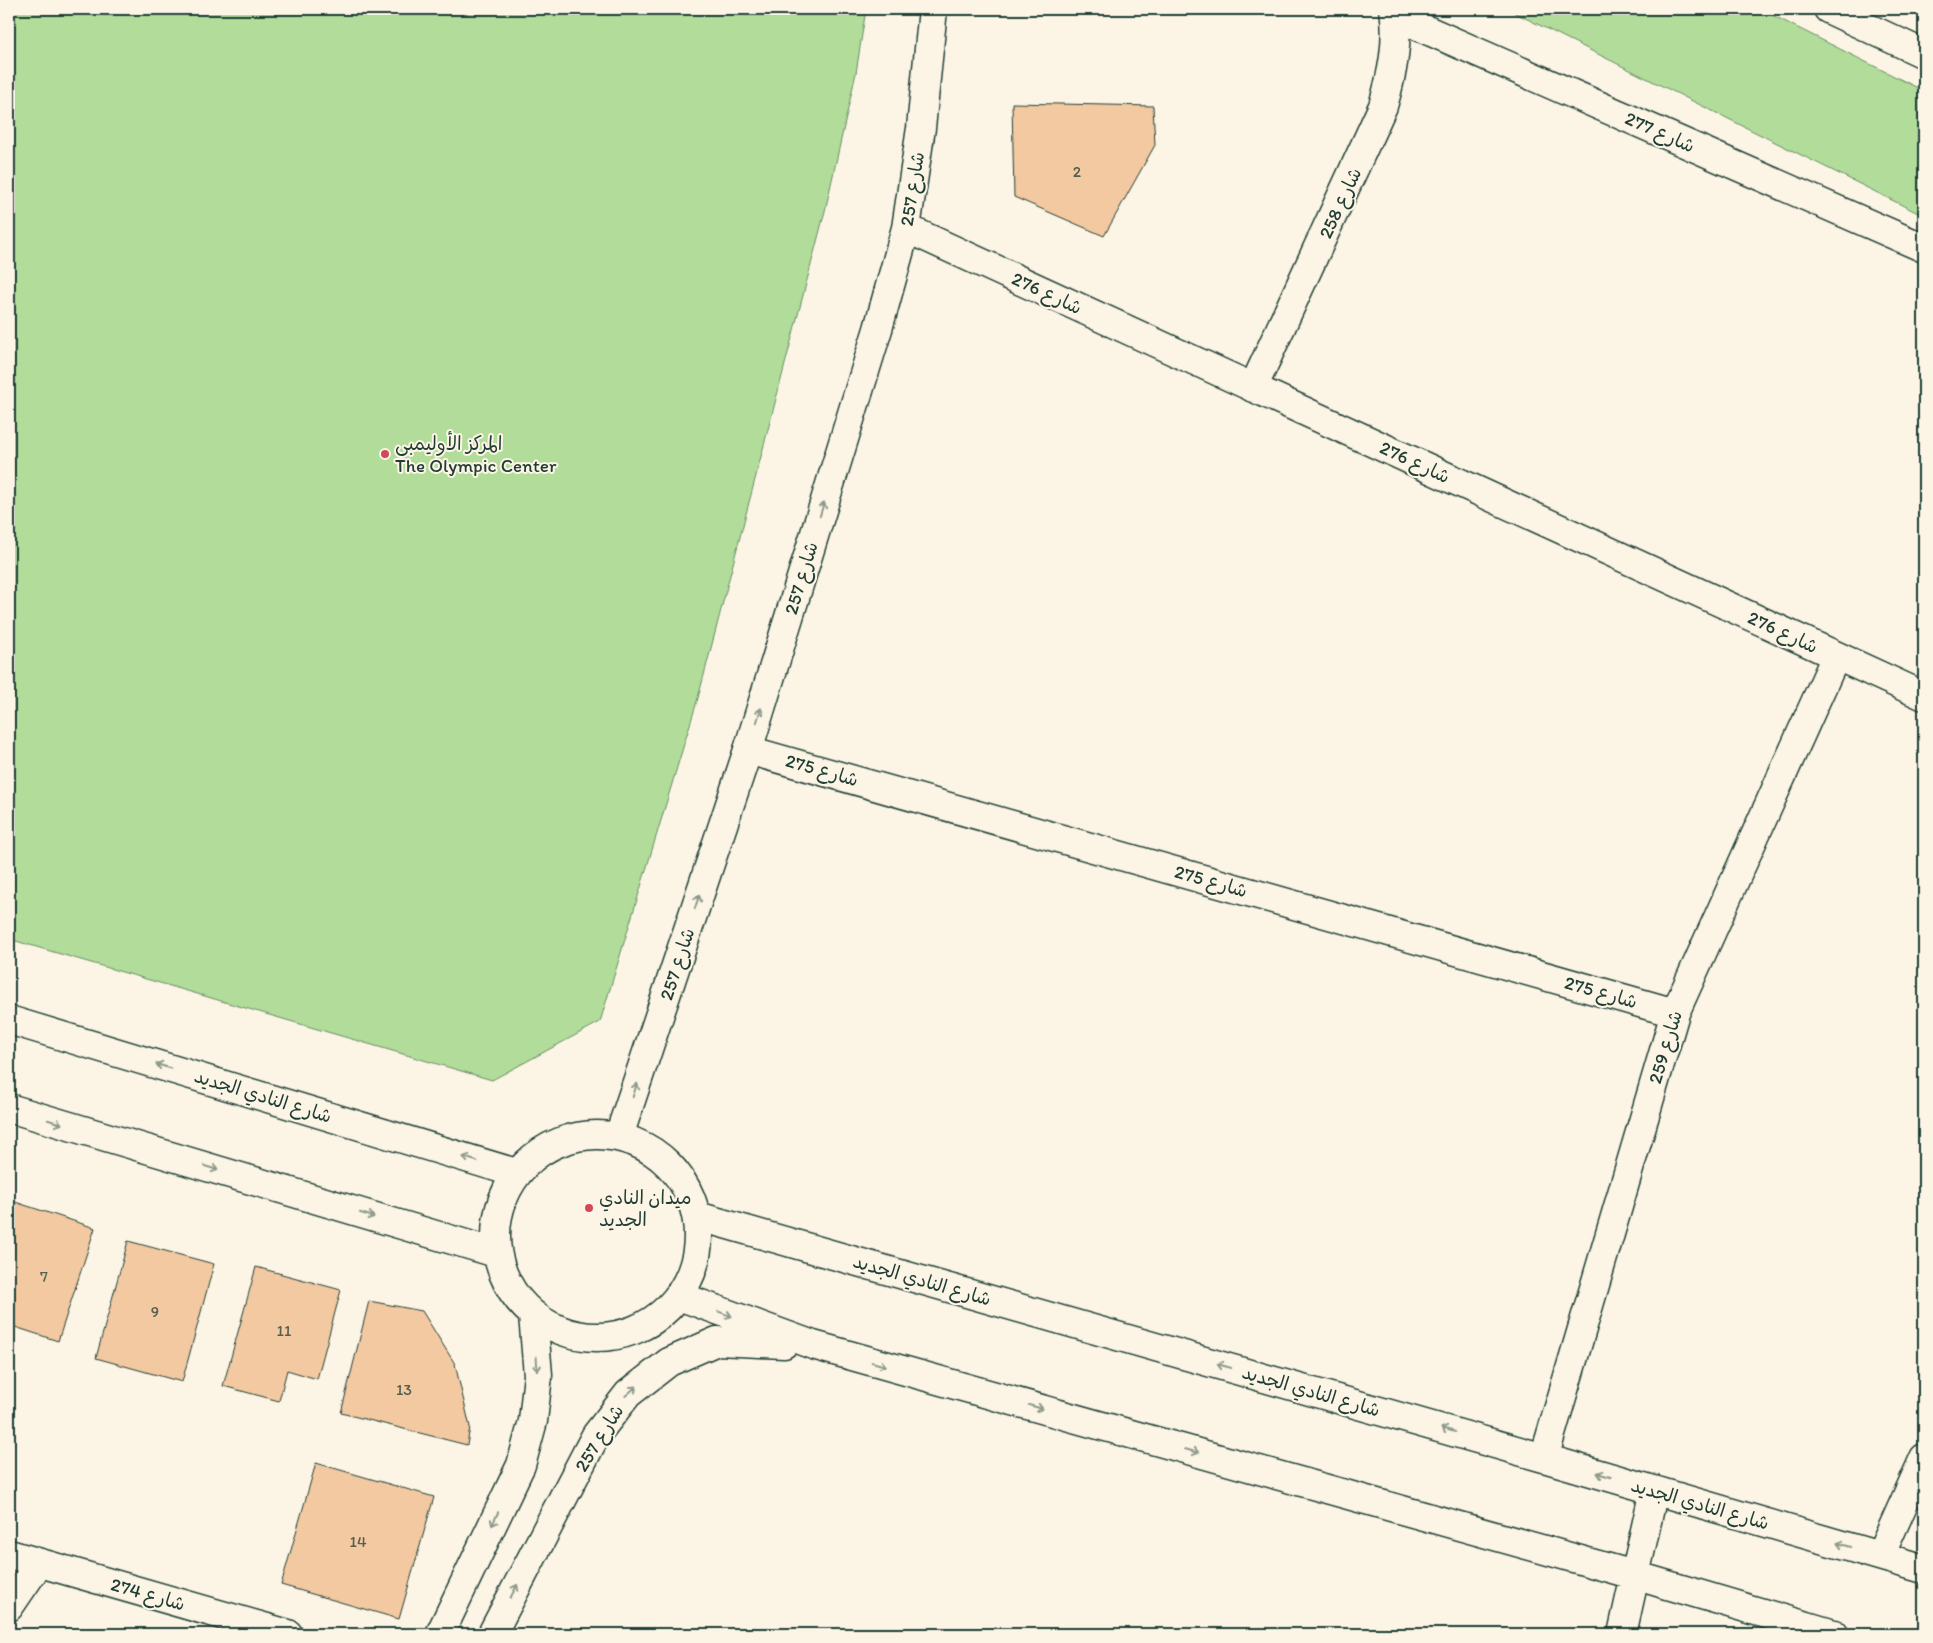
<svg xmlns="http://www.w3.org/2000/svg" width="1933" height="1643" viewBox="0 0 1933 1643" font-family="Itim,'Playpen Sans Arabic',sans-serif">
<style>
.green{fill:#b1dc9a;stroke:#688c67}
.building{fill:#f3c9a2;stroke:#1f3d34}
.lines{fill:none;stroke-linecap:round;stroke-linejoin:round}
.minor-casing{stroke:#1f3d34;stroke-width:31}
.minor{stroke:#fcf5e5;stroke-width:28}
.oneway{stroke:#8e998c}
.poi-dot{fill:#d1495b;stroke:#fcf5e5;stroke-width:2}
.labels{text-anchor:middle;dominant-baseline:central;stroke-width:4;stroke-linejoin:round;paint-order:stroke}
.number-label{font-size:16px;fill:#546050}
.street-label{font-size:19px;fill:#1f3d34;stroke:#fcf5e5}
.poi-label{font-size:19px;fill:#1f3d34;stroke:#fcf5e5;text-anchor:start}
</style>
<rect width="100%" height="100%" fill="#fcf5e5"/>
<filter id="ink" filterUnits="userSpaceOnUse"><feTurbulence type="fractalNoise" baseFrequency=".02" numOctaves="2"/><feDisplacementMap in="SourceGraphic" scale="10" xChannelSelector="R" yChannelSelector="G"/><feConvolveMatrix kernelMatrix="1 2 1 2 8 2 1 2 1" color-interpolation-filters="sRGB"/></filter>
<g filter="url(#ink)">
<!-- green -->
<path class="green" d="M9,9h857l-10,64 -31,138 -127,487 -98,324 -108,58 -483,-141z
M1507,9h253l164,82v125z"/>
<!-- building -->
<path class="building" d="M1012,103l141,3 2,39 -51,91 -90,-39z
M12,1201l83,27 -37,113 -49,-16v-114z
M128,1241l86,23 -32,118 -86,-24z
M256,1267l85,23 -24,89 -30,-9 -8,31 -56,-15z
M369,1301l53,10 33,53 15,63 -3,18 -126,-32z
M316,1463l118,34 -35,122 -118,-34z"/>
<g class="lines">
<defs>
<path id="minor" d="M1828,9l96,45
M1395,16l529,232
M906,228l1018,468
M1253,388l130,-282c9,-31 16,-64 11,-97
M748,750l927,263
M9,1020l507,153
M9,1108l487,145
M496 1236a101 101 0 1 1 202 0a101 101 0 1 1-202 0Z
M619,1136l129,-386 130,-421 28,-101 15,-100 12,-119
M697,1216l847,242 380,111
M679,1296l134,49 821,230 200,59
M1544,1458l131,-445 161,-357
M9,1554l279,80
M1880,1556l44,-98
M9,1607l30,-44
M440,1634l81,-169 12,-44 5,-46 -5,-60
M492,1634l104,-199 32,-41 41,-32 48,-21 67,3
M1622,1634l32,-144"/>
</defs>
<!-- minor casing -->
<use href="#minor" class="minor-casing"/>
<!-- minor -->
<use href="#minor" class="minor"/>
</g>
<!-- one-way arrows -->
<defs><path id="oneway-shaft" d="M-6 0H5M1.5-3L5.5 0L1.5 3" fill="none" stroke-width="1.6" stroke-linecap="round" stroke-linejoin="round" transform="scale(1.25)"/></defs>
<g class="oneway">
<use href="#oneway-shaft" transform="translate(822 509) rotate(-73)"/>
<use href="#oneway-shaft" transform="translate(759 715) rotate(-73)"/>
<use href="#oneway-shaft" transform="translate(697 902) rotate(-72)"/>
<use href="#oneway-shaft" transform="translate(163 1066) rotate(-163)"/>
<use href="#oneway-shaft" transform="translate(635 1090) rotate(-72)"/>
<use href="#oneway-shaft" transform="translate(55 1122) rotate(17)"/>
<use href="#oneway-shaft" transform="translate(470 1159) rotate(-163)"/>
<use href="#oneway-shaft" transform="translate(211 1168) rotate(17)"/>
<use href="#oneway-shaft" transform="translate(367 1215) rotate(17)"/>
<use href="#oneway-shaft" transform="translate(725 1314) rotate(20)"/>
<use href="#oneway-shaft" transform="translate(537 1364) rotate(86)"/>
<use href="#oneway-shaft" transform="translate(879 1364) rotate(16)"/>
<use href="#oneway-shaft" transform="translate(1224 1366) rotate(-164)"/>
<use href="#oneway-shaft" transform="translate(631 1391) rotate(-41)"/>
<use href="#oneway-shaft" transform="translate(1036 1407) rotate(16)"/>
<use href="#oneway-shaft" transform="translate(1448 1430) rotate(-164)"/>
<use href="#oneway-shaft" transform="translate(1192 1451) rotate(16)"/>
<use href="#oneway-shaft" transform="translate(1604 1475) rotate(-163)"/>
<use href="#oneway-shaft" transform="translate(495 1519) rotate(115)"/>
<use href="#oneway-shaft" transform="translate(1844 1545) rotate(-164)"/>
<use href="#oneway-shaft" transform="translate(514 1591) rotate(-62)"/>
</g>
</g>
<!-- markers -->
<g class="poi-dot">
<circle cx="385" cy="454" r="5"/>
<circle cx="589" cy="1208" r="5"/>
</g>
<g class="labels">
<!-- number labels -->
<g class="number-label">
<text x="1077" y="171">2</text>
<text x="44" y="1276">7</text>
<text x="155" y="1311">9</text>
<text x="284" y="1330">11</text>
<text x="404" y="1389">13</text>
<text x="358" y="1541">14</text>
</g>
<!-- street labels -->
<g class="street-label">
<text transform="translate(1660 132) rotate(24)">شارع 277</text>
<text transform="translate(912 189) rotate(-81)">شارع 257</text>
<text transform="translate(1340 203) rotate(-65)">شارع 258</text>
<text transform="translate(1047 293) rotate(25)">شارع 276</text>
<text transform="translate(1415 462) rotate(25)">شارع 276</text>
<text transform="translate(801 578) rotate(-73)">شارع 257</text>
<text transform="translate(1783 632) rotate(25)">شارع 276</text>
<text transform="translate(822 770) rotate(16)">شارع 275</text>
<text transform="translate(1211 881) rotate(16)">شارع 275</text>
<text transform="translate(677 964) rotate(-72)">شارع 257</text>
<text transform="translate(1601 992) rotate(16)">شارع 275</text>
<text transform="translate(1665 1047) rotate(-73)">شارع 259</text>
<text transform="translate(263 1096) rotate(17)">شارع النادي الجديد</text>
<text transform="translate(922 1280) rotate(16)">شارع النادي الجديد</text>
<text transform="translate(1311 1391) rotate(16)">شارع النادي الجديد</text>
<text transform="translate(599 1438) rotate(-58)">شارع 257</text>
<text transform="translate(1700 1504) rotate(16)">شارع النادي الجديد</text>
<text transform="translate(148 1594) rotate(16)">شارع 274</text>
</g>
<!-- poi labels -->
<g class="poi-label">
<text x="395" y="443">المركز الأوليمبى<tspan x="395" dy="22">The Olympic Center</tspan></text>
<text x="599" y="1197">ميدان النادي<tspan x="599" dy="22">الجديد</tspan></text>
</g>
</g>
<!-- margin -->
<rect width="1933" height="1643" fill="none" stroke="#fcf5e5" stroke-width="30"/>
<rect x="15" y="15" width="1903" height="1613" fill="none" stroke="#1f3d34" stroke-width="2" filter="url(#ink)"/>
</svg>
